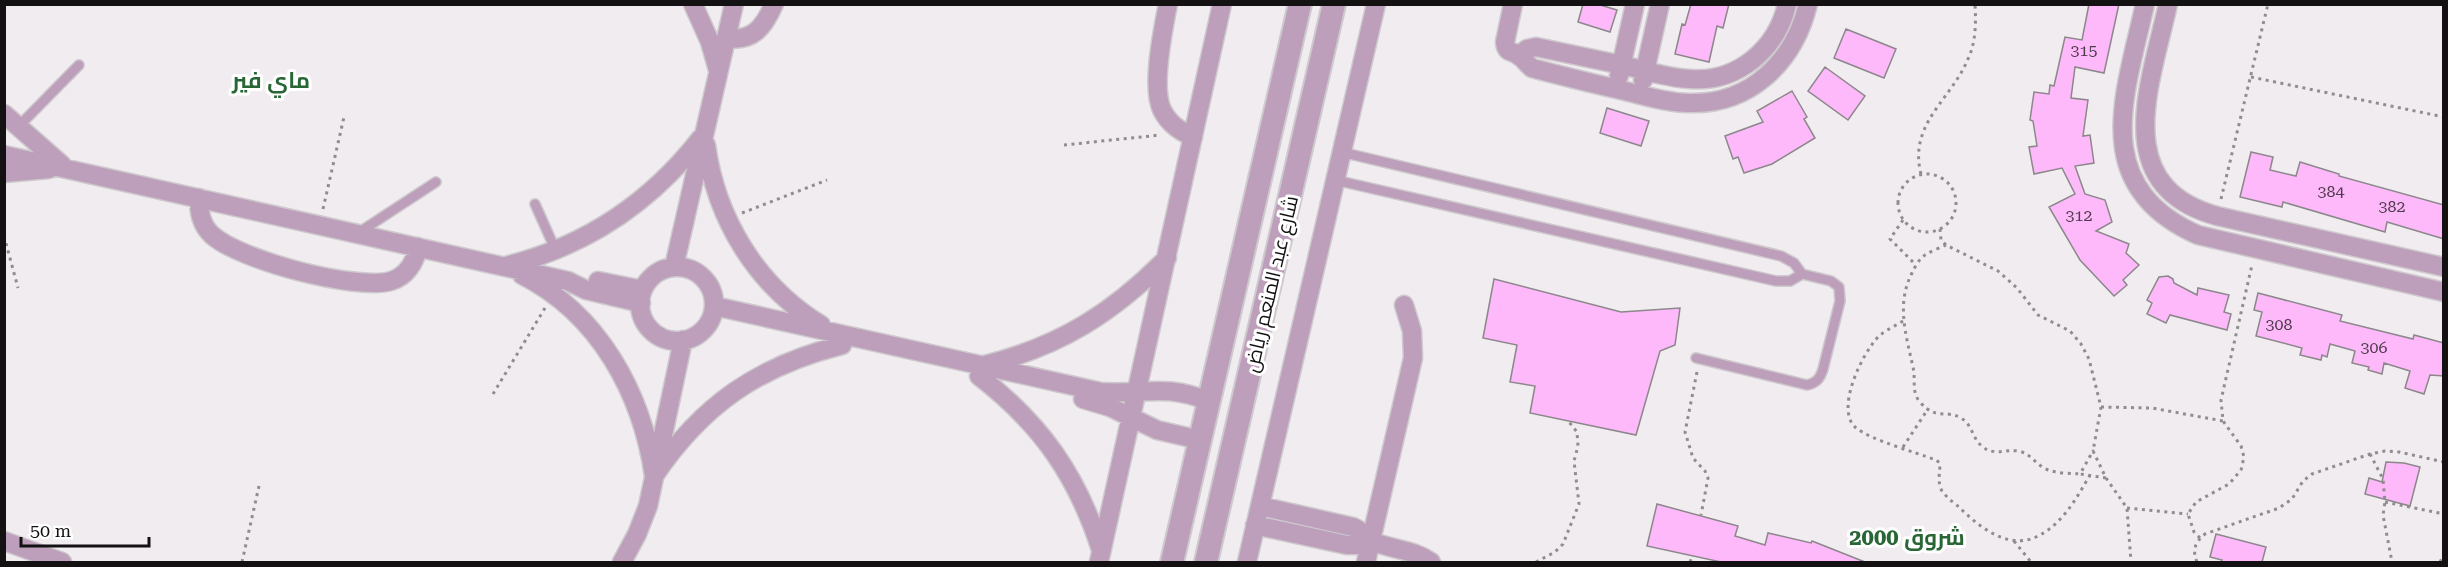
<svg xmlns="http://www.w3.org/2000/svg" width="2448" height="567" viewBox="0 0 2448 567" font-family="'Roboto Serif',Cairo,serif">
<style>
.building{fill:#feb9fa;stroke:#8b878b;stroke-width:1.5}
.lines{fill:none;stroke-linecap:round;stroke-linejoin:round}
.service-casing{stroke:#cdc9cc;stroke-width:12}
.minor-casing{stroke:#cdc9cc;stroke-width:21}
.tertiary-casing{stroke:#cdc9cc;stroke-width:26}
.path{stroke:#908c8f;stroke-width:3;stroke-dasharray:3 4.5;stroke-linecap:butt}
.service{stroke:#bd9fbb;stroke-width:9}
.minor{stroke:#bd9fbb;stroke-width:18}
.tertiary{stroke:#bd9fbb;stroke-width:22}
.labels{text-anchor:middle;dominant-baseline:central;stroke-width:6;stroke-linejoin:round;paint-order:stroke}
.number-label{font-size:16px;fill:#4e3b4c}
.street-label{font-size:20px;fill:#131112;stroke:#fff}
.quarter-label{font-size:22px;font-weight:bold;fill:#296636;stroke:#fff}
</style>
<rect width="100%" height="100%" fill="#f1ecf0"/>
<!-- building -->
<path class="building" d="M1583,4h14l20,6 -7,22 -32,-10z
M1691,4h38l-6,24 -6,-2 -8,36 -34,-8 7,-30 3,1z
M2089,4h30l-15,69 -29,-6 -4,31 17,2 -5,36 7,-1 4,28 -19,3 10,28 20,6 7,22 -16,9 33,13 -3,9 13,12 -16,15 4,5 -13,11 -34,-36 -31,-53 26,-13 -13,-26 -28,6 -5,-27 8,-1 -4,-25 -3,-1 4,-28 15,2 1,-9 4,1 11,-49 17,3z
M1846,29l50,20 -12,29 -50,-20z
M1825,67l40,29 -17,24 -40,-29z
M1792,91l15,26 -3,2 11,19 -43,26 -28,9 -6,-16 -5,2 -8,-23 38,-14 -6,-11z
M1607,108l42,13 -8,25 -41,-13z
M2251,152l22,5 -3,13 26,6 4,-14 39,12v2l105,29v34l-57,-17 -2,10 -102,-30 -1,5 -42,-10z
M2168,276l5,3 1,4 23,12 1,-7 31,7 -5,17 7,2 -4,16 -57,-15 -4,8 -19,-9 5,-11 -5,-3 12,-23z
M1494,279l127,33 59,-4 -5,37 -15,6 -24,84 -106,-22 5,-27 -25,-4 7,-37 -34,-7z
M2258,293l84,22 -2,6 73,18 1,-4 30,8v33l-14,-1 -6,19 -19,-6 5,-17 -26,-8 -2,11 -14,-4 1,-3 -17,-4 3,-12 -25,-7 -3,13 -5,-2 -1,5 -21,-5 2,-7 -46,-12 6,-24 -8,-2z
M2386,462l18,1 16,4 -10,39 -45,-12 4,-16 13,4z
M1657,504l81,22 -3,10 30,9 3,-12 43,10 1,-2 53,21h-144l-74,-16z
M2216,534l50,13 -4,15h-41l1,-2 -12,-3z"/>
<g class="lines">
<defs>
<path id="service" d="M18,127l61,-62
M1341,152l440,104 13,7 8,11 29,7 8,6 1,14 -17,68c-3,10 -7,14 -16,16l-111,-27
M1335,180l441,101h14l12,-7
M535,204l21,47
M358,233l78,-51"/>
<path id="minor" d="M693,4l17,38 8,28
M1168,4c-5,25 -17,83 -6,106 7,14 18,21 31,27
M1513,4l-8,38c1,12 7,8 15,14 4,4 7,8 12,12 30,8 59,15 89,22 22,5 45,13 68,13 61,2 105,-41 119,-99
M2145,4c-20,91 -57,182 53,231l246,57
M2168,4c-17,79 -60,182 49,212l227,51
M726,38c27,4 38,-11 48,-34
M1519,56l8,-7 9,-2c29,6 58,12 86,18 22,5 45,13 68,14 47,4 87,-30 97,-75
M1619,76l16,-72
M1643,80l17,-76
M4,114l58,51
M706,145c10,74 51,141 115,180
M4,155l564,126 18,9 55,13
M4,173l45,-4
M199,198c0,14 2,27 13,37 27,25 144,56 179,46 16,-5 24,-19 27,-34
M509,265c79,-20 142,-63 192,-127
M674,267l60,-263
M640 304a37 37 0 1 1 74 0a37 37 0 1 1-74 0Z
M522,275c77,39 120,118 132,201
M598,281l45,9
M714,306l387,86c42,3 63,-9 107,9
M985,365c75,-19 128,-52 182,-107
M979,376c62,48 98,99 122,174
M1083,399l27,8 47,23 43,10
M654,476c48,-71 104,-110 188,-131
M1260,506l93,21c8,3 13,10 19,14 20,9 41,8 59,21
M1255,525l92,20h13l11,-5
M4,541l58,21
M622,562l15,-28 11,-28 35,-166
M1099,562l123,-558
M1247,562l129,-558
M1366,562l47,-204 -1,-27 -8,-26"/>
<path id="tertiary" d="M1172,562l128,-558
M1206,562l128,-558"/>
</defs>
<!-- service casing -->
<use href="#service" class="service-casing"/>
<!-- minor casing -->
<use href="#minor" class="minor-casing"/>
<!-- tertiary casing -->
<use href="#tertiary" class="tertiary-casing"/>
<!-- path -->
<path class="path" d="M2251,77l193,40
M1064,145l96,-10
M1921,174c-13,-50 30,-74 47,-115 8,-17 8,-36 7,-55
M1898 203a29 29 0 1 1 58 0a29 29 0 1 1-58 0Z
M2221,199l47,-195
M323,209l21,-92
M742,213l85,-33
M1903,220l-13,19 26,26
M1940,229l1,11 5,5 52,26 19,17 21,27 32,16 11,13 8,15 12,48 -8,44
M4,236l14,52
M1946,245c-6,3 -15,6 -21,10 -6,4 -10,12 -13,18 -16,31 -6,62 1,94 3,12 -2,25 7,35 16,19 26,7 41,16 12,7 11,21 22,29 11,9 22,2 35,4 12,2 17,12 26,17 11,6 25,5 36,6
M1903,321c-8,5 -17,9 -24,15 -16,16 -44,72 -24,91 15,13 60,25 81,33l4,3c0,10 -3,19 2,28 4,6 11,11 17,16 19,19 48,43 77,30 26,-12 40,-38 54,-62
M1697,372l-12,60 8,26 12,13 3,7 -7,37
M493,394l52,-86
M2101,407l51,1 71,13
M1903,447l25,-38
M2093,451l13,27 -26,-4z
M2370,454l13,25 2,23 -2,13 9,47
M2106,478l21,30 4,54
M2385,502l59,12
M2127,508l61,6
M2200,538l-6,-6 -6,-18 8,-12 33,-18 12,-14 3,-13 -3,-11 -18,-25 -2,-21 31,-135
M2014,541l17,21
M242,562l17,-76
M1536,562l19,-10 8,-8 16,-40 -5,-43 4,-15 -1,-14 -8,-10
M1690,562l2,-5
M2197,562c-5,-12 -2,-20 8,-28l74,-26 13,-9 11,-18 9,-7 58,-20 15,-3 14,1 45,10
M2440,562l4,-8"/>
<!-- service -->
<use href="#service" class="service"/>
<!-- minor -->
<use href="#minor" class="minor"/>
<!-- tertiary -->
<use href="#tertiary" class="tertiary"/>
</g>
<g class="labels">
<!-- number labels -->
<g class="number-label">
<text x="2084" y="50">315</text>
<text x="2331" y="191">384</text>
<text x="2392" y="206">382</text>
<text x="2079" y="215">312</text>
<text x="2279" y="324">308</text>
<text x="2374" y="347">306</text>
</g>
<!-- street labels -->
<g class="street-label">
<text transform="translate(1271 284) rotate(-77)">شارع عبد المنعم رياض</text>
</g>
<!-- quarter labels -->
<g class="quarter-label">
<text x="271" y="80">ماي فير</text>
<text x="1907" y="537">شروق 2000</text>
</g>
</g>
<!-- border -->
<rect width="2448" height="567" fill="none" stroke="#131112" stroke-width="12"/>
<!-- scale -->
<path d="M21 537v9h128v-9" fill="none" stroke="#131112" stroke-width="3"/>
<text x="30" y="537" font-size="18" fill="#131112" stroke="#ffffff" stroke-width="4.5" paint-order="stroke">50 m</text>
</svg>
